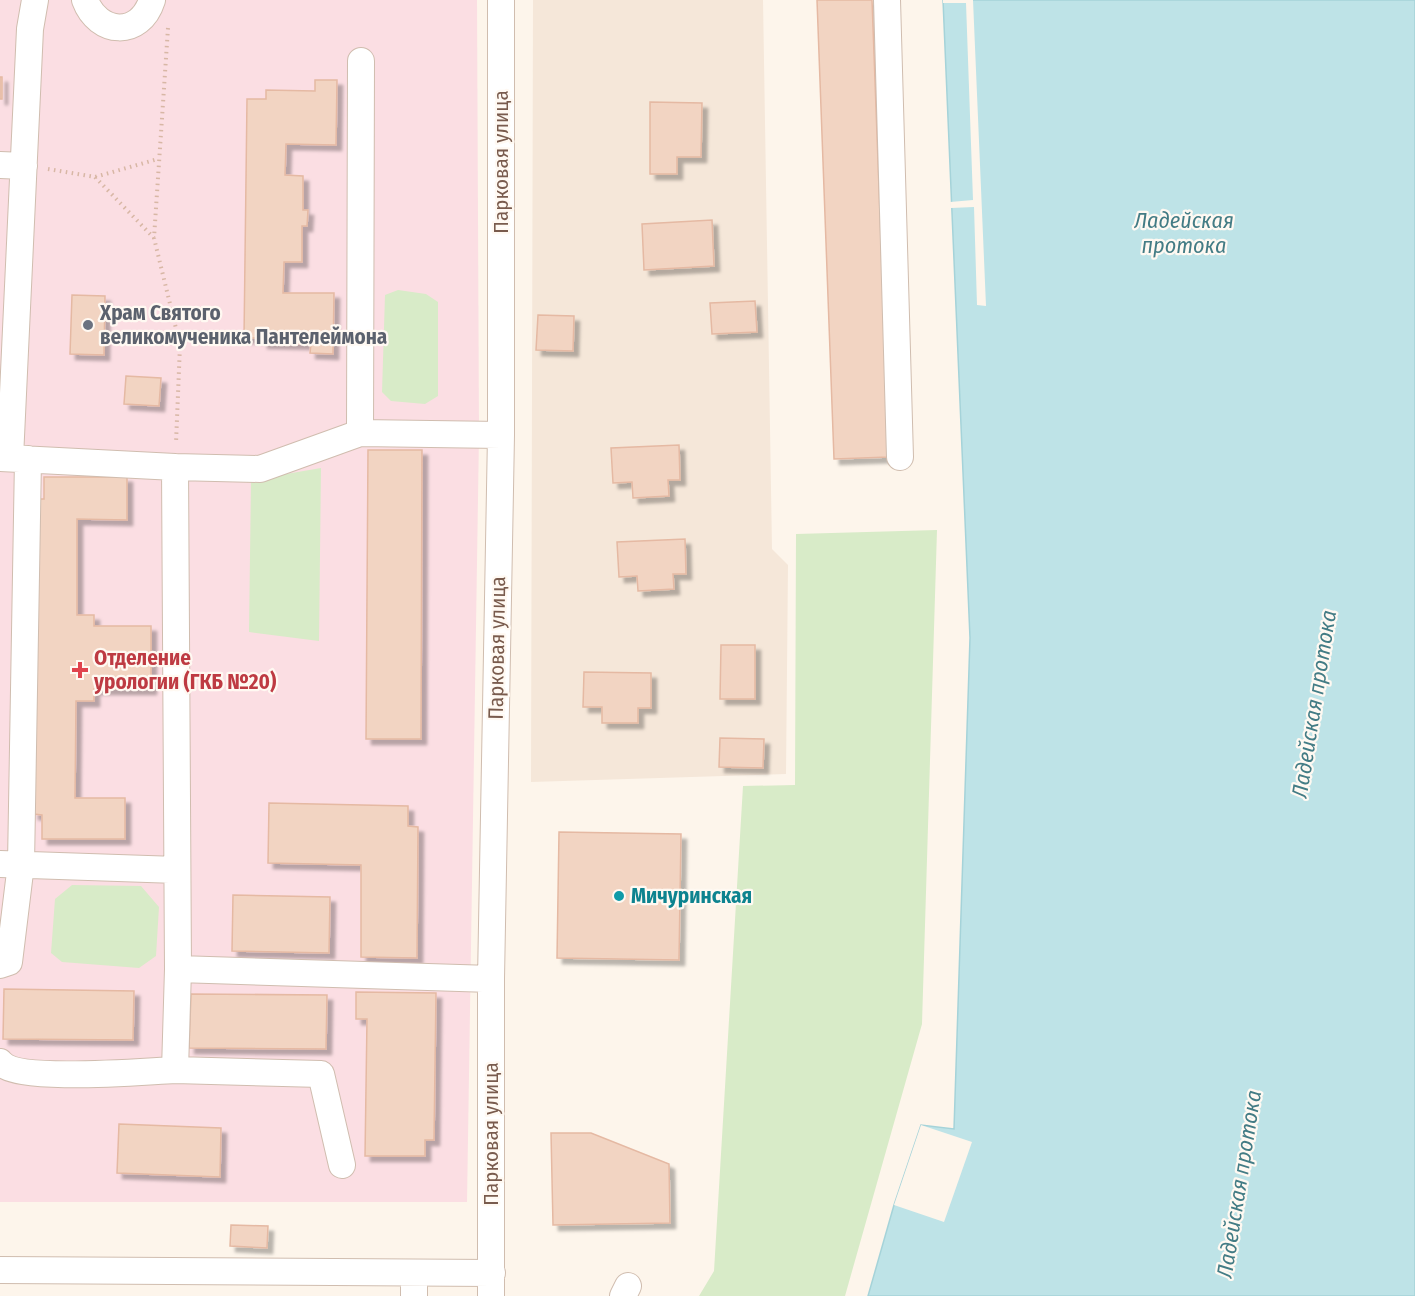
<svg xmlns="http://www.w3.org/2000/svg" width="1415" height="1296" viewBox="0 0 1415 1296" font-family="'Fira Sans Condensed',sans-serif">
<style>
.residential{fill:#f5e7d9}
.medical{fill:#fbdee3}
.green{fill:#d8ebc8}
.water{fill:#bee3e7;stroke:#a5d3d9;stroke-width:1.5}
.pier{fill:#fdf5eb}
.building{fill:#f2d4c2;stroke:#e5b9a3;stroke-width:1.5;filter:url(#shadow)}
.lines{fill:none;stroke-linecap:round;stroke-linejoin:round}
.minor-casing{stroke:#d0bdaf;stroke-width:28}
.path{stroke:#d8b7a5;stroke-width:4;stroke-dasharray:1.5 4.5;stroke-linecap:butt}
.minor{stroke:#fff;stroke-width:26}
.worship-dot{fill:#6b7280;stroke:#fff9f2;stroke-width:2}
.health-dot{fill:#e0444e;stroke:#fff9f2;stroke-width:2}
.culture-dot{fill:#0f9aa8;stroke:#fff9f2;stroke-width:2}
.labels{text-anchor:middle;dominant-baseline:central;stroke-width:4.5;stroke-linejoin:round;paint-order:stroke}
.street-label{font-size:21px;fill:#795b4d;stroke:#fff9f2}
.worship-label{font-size:21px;font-weight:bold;fill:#5b616d;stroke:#fff9f2;text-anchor:start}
.health-label{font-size:21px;font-weight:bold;fill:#be3a42;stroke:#fff9f2;text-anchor:start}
.culture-label{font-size:21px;font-weight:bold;fill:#0d838f;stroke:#fff9f2;text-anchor:start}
.water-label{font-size:22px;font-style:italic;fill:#437c85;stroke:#fff9f2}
</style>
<defs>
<filter id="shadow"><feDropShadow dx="5.5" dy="5.5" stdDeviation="1.5" flood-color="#0004"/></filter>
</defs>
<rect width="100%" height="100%" fill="#fdf5eb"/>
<!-- residential -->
<path class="residential" d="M533,0h230l9,549 16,16 -2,209 -255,8z"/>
<!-- medical -->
<path class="medical" d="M0,0h477l2,434 -12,768h-467z"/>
<!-- green -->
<path class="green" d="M398,290l28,4 12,8v94l-13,8 -34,-3 -9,-9 3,-97z
M321,468l-2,173 -70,-9 2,-152z
M937,530l-15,494 -77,272h-146l15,-25 29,-485 52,-1 1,-251z
M72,885l69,1 18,21 -3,49 -17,12 -77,-6 -11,-9 4,-54z"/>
<!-- water -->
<path class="water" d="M943,0h472v1296h-547l26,-91 27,-80 33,4 16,-491z"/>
<!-- pier -->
<path class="pier" d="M943,0h30l13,306 -9,-1 -3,-98 -23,1 -1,-6 23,-2 -7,-197h-23z
M921,1125l51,17 -28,80 -50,-17z"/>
<!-- building -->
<path class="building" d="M817,0h55l17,457 -55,2z
M0,77h2v22h-2z
M315,80h22l-1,65 -50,-1 -1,31 18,1v34h5l-1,16h-5v36h-18l-1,31h51l-1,61 -23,-1 1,-9 -49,-1v-5h-18l3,-239h19v-9l49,1z
M650,102l52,1 -1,54h-24v17h-27z
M712,220l2,46 -70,4 -2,-46z
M72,295l33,1 -1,59 -34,-1z
M755,301l2,31 -45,2 -2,-31z
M538,315l36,1 -1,35 -37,-1z
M126,376l35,2 -2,28 -35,-2z
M679,445l1,35h-12l1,16 -36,2 -1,-16 -19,1 -2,-35z
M368,450h54l-1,289h-55z
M44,477h83v43l-50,-1v96h17v11h57v63h-57v12h-18l-1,97h50v41h-83v-24l-9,-1 2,-315h9z
M685,539l1,35h-13l1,15 -36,2 -1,-15 -18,1 -2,-35z
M721,645h34v54h-35z
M584,672l67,1v35h-13v15h-36v-16h-19z
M720,738l44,1 -1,29 -44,-1z
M269,803l139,3v20l10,1 -1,131 -56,-1v-92l-93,-2z
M559,832l122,2 -2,126 -122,-2z
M233,895l97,2 -1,56 -97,-2z
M4,989l130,2 -1,49 -130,-1z
M356,992l80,1 -2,147h-9v16h-60l2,-137h-11z
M191,994l136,1 -1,54 -137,-1z
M119,1124l102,4 -1,49 -103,-4z
M551,1133h40l78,31 1,59 -117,2z
M231,1225l37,1 -1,22 -37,-2z"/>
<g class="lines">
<defs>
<path id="minor" d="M85,0c13,35 55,38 67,0
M887,0l13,457
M0,165l24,1
M360,433l1,-372
M0,458l175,9 3,502 -3,101 146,4 21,91
M175,467l85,2 100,-36 141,2
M0,864l177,6
M0,965l9,-3 12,-98 7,-405 -18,-1 20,-429 5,-29
M178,969l313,10
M0,1062c17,21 145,9 175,8
M0,1270l492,3
M414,1296v-23
M491,1296v-317l10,-544v-435
M623,1296l5,-10"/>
</defs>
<!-- minor casing -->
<use href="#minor" class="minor-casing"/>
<!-- path -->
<path class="path" d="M168,28l-14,210 26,107 -4,98
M48,169l47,8 63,-18
M95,177l59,61"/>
<!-- minor -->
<use href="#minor" class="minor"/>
</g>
<!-- markers -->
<circle class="worship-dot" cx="88" cy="325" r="6"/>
<path class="health-dot" d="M77 661h6v6h6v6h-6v6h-6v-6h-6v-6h6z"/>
<circle class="culture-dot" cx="619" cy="896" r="6"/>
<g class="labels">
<!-- street labels -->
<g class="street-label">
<text transform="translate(501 162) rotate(-90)">Парковая улица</text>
<text transform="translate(497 648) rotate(-89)">Парковая улица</text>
<text transform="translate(491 1134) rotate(-90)">Парковая улица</text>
</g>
<!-- worship labels -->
<g class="worship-label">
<text x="100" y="313">Храм Святого<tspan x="100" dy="24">великомученика Пантелеймона</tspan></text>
</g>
<!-- health labels -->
<g class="health-label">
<text x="94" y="658">Отделение<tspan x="94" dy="24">урологии (ГКБ №20)</tspan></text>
</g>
<!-- culture labels -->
<g class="culture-label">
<text x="631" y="896">Мичуринская</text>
</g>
<!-- water labels -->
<g class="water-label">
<text x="1184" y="220">Ладейская<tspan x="1184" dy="25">протока</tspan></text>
<text transform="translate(1314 704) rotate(-81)">Ладейская протока</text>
<text transform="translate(1239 1184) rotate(-81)">Ладейская протока</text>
</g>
</g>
</svg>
